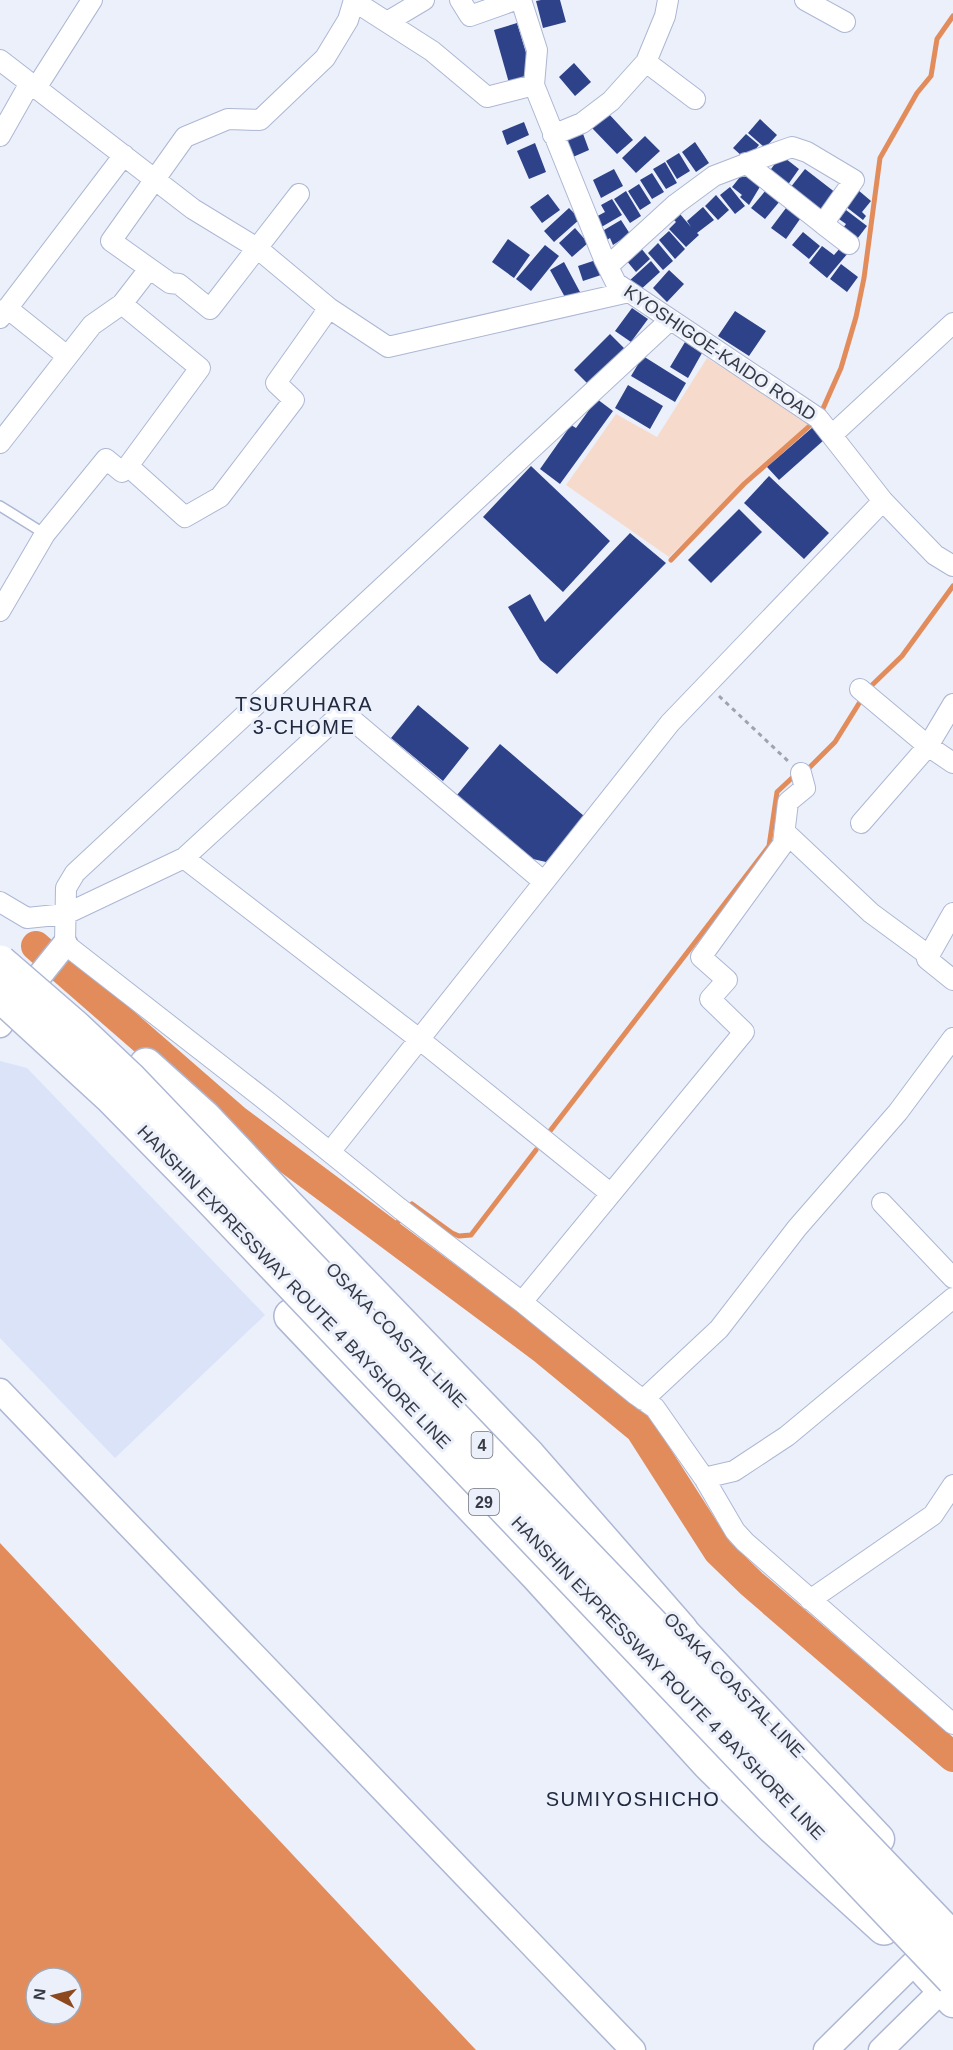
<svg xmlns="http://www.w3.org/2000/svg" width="953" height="2050" viewBox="0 0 953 2050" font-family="Arial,sans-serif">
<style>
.built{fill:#dae3f8}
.green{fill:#f6dbcd}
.water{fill:#e28c5c;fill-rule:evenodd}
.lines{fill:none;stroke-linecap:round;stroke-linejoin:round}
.stream{stroke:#e28c5c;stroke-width:5}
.river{stroke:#e28c5c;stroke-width:30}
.building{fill:#2e428a}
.service-casing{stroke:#adb7d3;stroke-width:12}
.minor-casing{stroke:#adb7d3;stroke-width:22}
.tertiary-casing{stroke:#adb7d3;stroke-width:27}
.primary-casing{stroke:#adb7d3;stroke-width:33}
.motorway-casing{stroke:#adb7d3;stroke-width:36}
.path{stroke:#9fa3ae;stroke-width:3;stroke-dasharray:4.5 4.5;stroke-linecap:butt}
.service{stroke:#fff;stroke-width:9}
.minor{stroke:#fff;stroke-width:20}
.tertiary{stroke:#fff;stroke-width:24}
.primary{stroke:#fff;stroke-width:30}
.motorway{stroke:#fff;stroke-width:33}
.motorway-bridge-casing{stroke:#adb7d3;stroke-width:36;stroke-linecap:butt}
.motorway-bridge{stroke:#fff;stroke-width:33}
.labels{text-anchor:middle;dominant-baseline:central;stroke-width:6;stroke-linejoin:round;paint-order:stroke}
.shield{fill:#ebf0fb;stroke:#6c717c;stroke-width:1.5}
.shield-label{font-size:16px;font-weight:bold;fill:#363a45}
.street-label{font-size:18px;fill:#363a45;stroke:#ebf0fb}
.neighbourhood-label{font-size:20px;letter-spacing:1.5px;fill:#21293f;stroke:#ebf0fb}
</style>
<rect width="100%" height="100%" fill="#ebf0fb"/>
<!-- built -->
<path class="built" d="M0,1061l27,7 238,247 -150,143 -115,-120z"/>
<!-- green -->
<path class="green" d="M707,358l105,64 -61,54 -82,81 -103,-72 50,-71 41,23z"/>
<!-- water -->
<path class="water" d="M0,1543l476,507h-476zM36,1978h36v36h-36z"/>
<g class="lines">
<!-- stream -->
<path class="stream" d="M821,413l20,-45 15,-51 8,-39 16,-120 37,-65 14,-17 6,-37 16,-23
M671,560l73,-76 70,-62
M869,688l33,-32 51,-70
M807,770l28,-28 28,-45
M550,1131l219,-285 8,-54 16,-15
M412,1204l40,29 7,3 12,-1 65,-85
M389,1234l12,-16"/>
<!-- river -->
<path class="river" d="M36,946l200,174 307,229 97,80 78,122 34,33 201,173"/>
</g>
<!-- building -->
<path class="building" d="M541,0h19l6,22 -23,6 -7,-27z
M517,23l13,43 -1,11 -20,6 -15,-53z
M574,63l17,19 -16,14 -16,-19z
M608,113l25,27 -16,14 -25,-26z
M760,119l17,16 -12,13 -17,-15z
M524,122l5,13 -22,10 -5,-14z
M582,131l7,19 -16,7 -8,-18z
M746,134l13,11 -9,11 -3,-3 -4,4 -10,-9z
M645,136l15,15 -24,22 -14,-15z
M695,142l14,21 -13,9 -14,-20z
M535,143l11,29 -17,7 -12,-28z
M679,153l11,18 -13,8 -11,-18z
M781,155l18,14 -12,17 -18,-14z
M665,162l12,21 -11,6 -13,-20z
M614,169l9,17 -22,12 -8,-18z
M805,169l31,24 -15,19 -31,-24z
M744,172l17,13 -12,20 -9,-8 2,-2 -10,-8z
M652,173l12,19 -12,7 -12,-19z
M639,184l12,19 -11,7 -12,-19z
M730,187l15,19 -10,8 -15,-19z
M766,190l14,11 -15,18 -14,-11z
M858,190l13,11 -9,11 4,4 -3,4 -18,-14z
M626,191l15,25 -11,7 -16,-24z
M548,194l12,16 -18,13 -12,-16z
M716,195l13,15 -11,10 -13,-14z
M612,199l10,16 -24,14 -6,-10 13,-7 -4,-7z
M703,207l11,13 -17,13 2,2 -13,12 -17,-18 7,-7 -2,-2 6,-6 11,13 -4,-6z
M569,208l11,11 -26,23 -10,-11z
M786,208l14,11 -14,20 -15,-11z
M846,210l21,16 -13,17 -14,-11 6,-8 -7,-5z
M621,220l9,14 -17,11 -3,-7 -6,4 -5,-9z
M575,228l13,15 -16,14 -13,-14z
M669,231l16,18 -10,10 -16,-19z
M803,232l17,14 -11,13 -17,-14z
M508,239l22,16 -16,23 -22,-16z
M658,243l15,18 -10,9 -15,-17z
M545,245l14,11 -28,35 -15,-12z
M822,246l12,9 7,-8 7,6 -21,25 -18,-15z
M640,247l10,12 -14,13 -10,-12z
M596,260l5,15 -18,6 -5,-15z
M651,261l9,11 -22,20 -9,-11z
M564,262l16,30 -14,7 -16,-29z
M841,264l17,13 -11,15 -17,-13z
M669,270l15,14 -17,18 -14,-14z
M632,308l16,11 -17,23 -16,-11z
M735,311l31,20 -17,25 -31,-20z
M610,334l15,15 -36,36 -15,-15z
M685,342l17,11 -14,25 -18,-11z
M643,356l43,27 -11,19 -44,-26z
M628,385l35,21 -13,23 -35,-21z
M597,399l16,12 -53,73 -20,-15 31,-44 5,3z
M813,427l11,13 -45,40 -12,-13z
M531,466l79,75 -47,51 -80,-75z
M769,476l60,57 -25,26 -60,-56z
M739,509l23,23 -51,51 -23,-23z
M630,533l36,30 -109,111 -17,-14 -32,-53 22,-13 15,28z
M418,705l51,43 -26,33 -52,-43z
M500,744l84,72 -38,46 -13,-3 -76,-64z"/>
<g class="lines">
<defs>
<path id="service" d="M0,506l45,28"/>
<path id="minor" d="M460,0l10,16 45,-16
M521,0l16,50 -3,35 70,174 12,24 202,135 65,83 52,54 18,11
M805,0l40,22
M354,1l78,50 55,46 47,-12
M387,22l37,-22
M0,60l193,149 64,39 72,60 59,39 241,-55
M646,62l19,-46 3,-16
M36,88l56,-88
M553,135l29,-12 29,-22 35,-39 49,37
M0,136l30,-53
M299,194l-89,115 -31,-25 -9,-1 -59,-42 74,-104 43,-18 32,1 65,-62 23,-38 6,-20
M823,224l26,20
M608,266l68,-62 38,-28 47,-18 31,-11 15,5 47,28 -31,44 -77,-61
M122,304l27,-35
M7,308l60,48
M0,318l124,-163
M670,320l-595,553 -9,15 -1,56 204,159 130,105 123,94 113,92 20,14 49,70 31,53 10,11 208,182
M832,435l121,-112
M0,443l92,-118 30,-21 78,64 -72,98
M0,611l45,-77 61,-75 16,13 6,-6 57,51 35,-20 74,-97 -18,-17 53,-75
M860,689l68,57 25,17
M861,823l67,-77 25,-42
M785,832l86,81 57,42
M184,858l235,181 191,154
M0,902l27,16 39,-4 118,-56 159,-146 201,170
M953,913l-26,46 26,21
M330,1152l340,-429 213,-222
M882,1203l71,75
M522,1302l222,-270 -34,-33 17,-19 -26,-23 82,-113 5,-42 17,-14 -4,-15
M643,1400l76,-71 78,-101 101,-116 55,-74
M704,1478l30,-7 53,-35 166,-138
M810,1600l123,-85 20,-30"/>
<path id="tertiary" d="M0,1025l65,-81
M0,1391l633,659
M826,2050l90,-89
M881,2050l61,-60"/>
<path id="primary" d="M665,1612l214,227
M918,1964l35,38"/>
<path id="motorway" d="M146,1065l59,53 84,89 240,249 152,174
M291,1316l246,259 171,188 65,64 111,101"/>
</defs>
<!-- service casing -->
<use href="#service" class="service-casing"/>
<!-- minor casing -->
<use href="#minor" class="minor-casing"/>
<!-- tertiary casing -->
<use href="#tertiary" class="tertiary-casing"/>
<!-- primary casing -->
<use href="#primary" class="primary-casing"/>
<!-- motorway casing -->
<use href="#motorway" class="motorway-casing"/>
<!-- path -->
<path class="path" d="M719,696l69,65"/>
<!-- service -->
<use href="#service" class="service"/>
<!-- minor -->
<use href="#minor" class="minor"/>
<!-- tertiary -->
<use href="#tertiary" class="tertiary"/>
<!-- primary -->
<use href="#primary" class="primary"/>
<!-- motorway -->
<use href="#motorway" class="motorway"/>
<defs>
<path id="motorway-bridge" d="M0,962l75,65 54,51 824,861
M0,995l110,101 98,100 745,783"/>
</defs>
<!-- motorway-bridge casing -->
<use href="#motorway-bridge" class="motorway-bridge-casing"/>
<!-- motorway-bridge -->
<use href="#motorway-bridge" class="motorway-bridge"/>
</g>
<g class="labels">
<!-- shield labels -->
<g class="shield">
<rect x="471.5" y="1432" width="21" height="26" rx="4.5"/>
<rect x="469" y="1489" width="30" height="26" rx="4.5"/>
</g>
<g class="shield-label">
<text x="482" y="1445">4</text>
<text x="484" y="1502">29</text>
</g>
<!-- street labels -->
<g class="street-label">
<text transform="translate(720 353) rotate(34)">KYOSHIGOE-KAIDO ROAD</text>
<text transform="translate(294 1287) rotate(46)">HANSHIN EXPRESSWAY ROUTE 4 BAYSHORE LINE</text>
<text transform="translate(396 1335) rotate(46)">OSAKA COASTAL LINE</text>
<text transform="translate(668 1678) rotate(46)">HANSHIN EXPRESSWAY ROUTE 4 BAYSHORE LINE</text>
<text transform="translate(734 1685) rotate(46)">OSAKA COASTAL LINE</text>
</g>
<!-- neighbourhood labels -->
<g class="neighbourhood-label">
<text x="304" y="704">TSURUHARA<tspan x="304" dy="23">3-CHOME</tspan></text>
<text x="633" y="1799">SUMIYOSHICHO</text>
</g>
</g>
<!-- north arrow -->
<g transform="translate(54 1996) rotate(277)"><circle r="28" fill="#ebf0fb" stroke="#a3a7b2" stroke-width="1.5"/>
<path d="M0-4.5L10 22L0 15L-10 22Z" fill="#8d481e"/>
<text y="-9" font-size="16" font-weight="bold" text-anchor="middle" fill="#363a45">N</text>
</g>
</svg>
